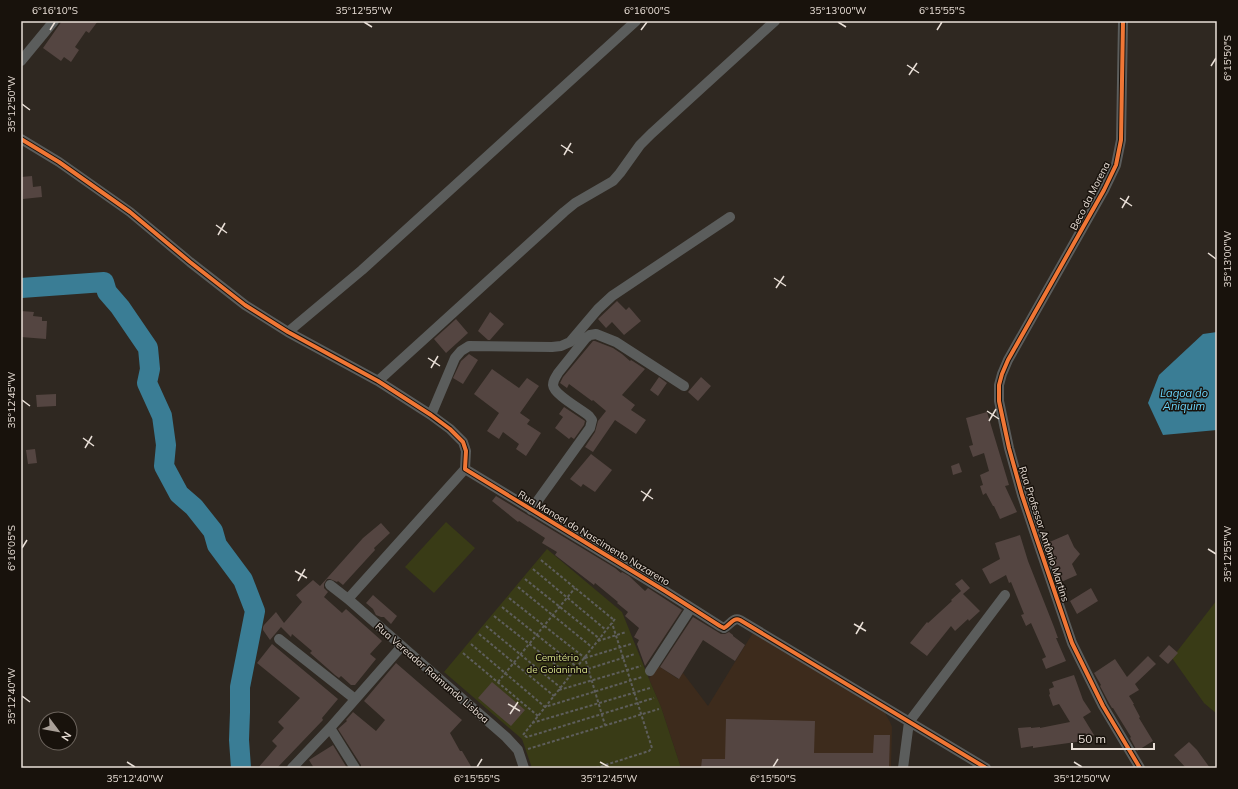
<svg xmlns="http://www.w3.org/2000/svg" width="1238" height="789" viewBox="0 0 1238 789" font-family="Mulish,sans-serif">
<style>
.built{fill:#3d2b1c}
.green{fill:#393b16}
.water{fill:#3a7d95}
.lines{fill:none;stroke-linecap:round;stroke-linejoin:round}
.river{stroke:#3a7d95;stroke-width:20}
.building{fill:#544541}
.path{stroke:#5e5e5c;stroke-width:2;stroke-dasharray:3 2;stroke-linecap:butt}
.street{stroke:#5b5d5c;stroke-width:10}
.cycleway-casing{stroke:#18120c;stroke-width:6}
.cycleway{stroke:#f07635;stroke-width:4}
.ticks{fill:none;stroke:#e9dfd7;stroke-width:1.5}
.labels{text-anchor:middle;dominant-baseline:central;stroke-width:3;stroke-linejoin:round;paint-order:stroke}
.street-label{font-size:10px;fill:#e9dfd7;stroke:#18120c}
.park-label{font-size:10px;fill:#d3de85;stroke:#18120c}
.water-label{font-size:11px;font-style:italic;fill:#6bd7fe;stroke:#18120c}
.neatline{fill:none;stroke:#e9dfd7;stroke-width:1.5}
.ticks-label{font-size:10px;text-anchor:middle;fill:#e9dfd7}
</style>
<rect width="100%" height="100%" fill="#2f2821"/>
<!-- built -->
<path class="built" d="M754,631l131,82 5,9 2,5 -1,41h-210l-20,-61 -12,-28 8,-14 21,14 5,-6 25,33z"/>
<!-- green -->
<path class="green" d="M446,522l29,26 -41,45 -29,-26z
M547,549l75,63 27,67 12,28 20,61h-149l-10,-29 -78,-67z
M1217,600v114l-13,-11 -32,-45z"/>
<!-- water -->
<path class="water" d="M1217,332v98l-54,5 -15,-32 11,-28 44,-41z"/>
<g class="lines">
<!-- river -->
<path class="river" d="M21,288l83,-6 3,10 13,15 28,41 2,21 -3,14 15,33 4,29 -2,21 15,28 15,13 19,24 4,14 26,35 12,31 -15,76v25l-1,28 2,28"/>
</g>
<!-- building -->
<path class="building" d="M62,21h36l-9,12 -3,-2 -11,16 4,3 -8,12 -7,-5 -3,4 -18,-13z
M32,176l1,11 8,-1 1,11 -19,2 -1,-11h-1v-11z
M617,301l9,9 3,-3 12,14 -17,14 -12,-13 -6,6 -8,-9z
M21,311l13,1 -1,4 9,1v4h5l-1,18 -25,-2z
M490,312l14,12 -14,16h-2l-10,-9z
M456,319l12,14 -22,20 -12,-14z
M593,341h2l18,7 9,6 8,7 1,-1 14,9 -23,26 13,10 -4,5 15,10 -10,14 -21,-14 -22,32 -8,-5 10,-15 3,-11 8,-10 -13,-11 -1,1 -23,-17 -2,4 -7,-5 3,-6z
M469,354l9,6 -15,24 -10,-6 8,-17z
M492,369l27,19 8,-10 12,8 -19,27 10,7 -3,4 14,9 -15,23 -10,-7 3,-5 -16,-12 -4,7 -12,-8 12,-18 -25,-19z
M659,377l8,6 -9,13 -8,-6z
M701,377l10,9 -13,15 -10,-9z
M56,394v12l-19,1 -1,-12z
M564,407l21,14 -1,4 -10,14 -3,-2 -2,2 -14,-11 8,-11 -4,-3z
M987,412l22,73 -4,1 12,26 -17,7 -6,-13h-1l-7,-13 -3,2 -3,-9 3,-1 -3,-10 9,-4 -5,-18 -11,4 -4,-11 4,-1 -7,-27z
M35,449l2,14 -9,1 -2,-14z
M591,454l21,16 -17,22 -12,-8 -2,3 -11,-8z
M959,463l3,9 -9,3 -2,-9z
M496,496l119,72 6,5 1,-1 7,4 16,15 3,-3 34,22 -37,56 -8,-22 2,-4 -5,-3 5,-9 -14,-12 3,-4 -11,-9 1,-1 -23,-19 -1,2 -39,-30 2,-3 -15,-9 3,-5 -26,-17 -1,1 -26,-21z
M381,523l9,10 -16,15 1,2 -32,35 -5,-4 -1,1 -7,-3h-3l-3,5v4l4,4 -4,5 18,16 4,-4 36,32 -12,13 6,5 -21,26h-4l-10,-9 -2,2 -4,-3 -25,-22 2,-2 -20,-17 -1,3 -10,-10 -11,13 -7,-10v-3l1,-2 12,-13 8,11 18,-21 -6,-7 17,-15 7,6 43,-48z
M1068,534l6,13 6,7 -8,10 5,11 -18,8 -14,-39z
M1020,535l8,26 26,66 4,11h-2l10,23 -20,8 -4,-10 4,-2 -15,-34 -5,3 -5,-11 3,-1 -13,-32 -2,1 -3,-8 -16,9 -8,-15 18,-10 -5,-16z
M962,579l8,9 -7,6 17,17 -11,10 -1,-2 -13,12 -4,-5 -24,30 -17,-13 17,-21 1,1 24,-22 -1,-1 10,-9 -6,-7z
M1091,588l7,13 -21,13 -7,-13z
M373,595l24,21 -6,8 -7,-7h-3l-5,-2 -3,-6 -7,-6z
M693,617l28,17h4l4,-2 4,3v1l12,9 -10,16 -32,-21 -24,39 -19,-12z
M272,644l66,55 -16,19 1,2 -46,48h-19l19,-22 -5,-5 12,-13 -6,-6 22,-24 -43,-35z
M1169,645l9,8 -10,11 -9,-8z
M1148,656l8,8 -21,20 4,6 -10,6 5,8h-1l7,13 -1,1 14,23 -16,10 -7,-13 1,-1 -18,-29h-1l-3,-5 -9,-17 1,-1 -7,-12 21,-14 12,18z
M396,663l66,57 -12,13 10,18h2l10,17h-111v-3l-23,-36 9,-8 -1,-1 7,-8 23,19 9,-11 -21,-19z
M1074,675l9,25 8,12 -8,5 11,18 -11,6 -50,7v-2l-12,2 -3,-20 13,-1v1l9,-1v1l30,-6 -11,-18 -6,2 -4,-11 1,-1 -1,-5 5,-2 -2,-5z
M492,682l33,28 -14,16 -33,-28z
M726,719l89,2 -1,32h59l1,-18h16l-1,33h-188l1,-9h23z
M1189,742l8,8 13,18h-24l-12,-13z
M333,745l14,23h-33l-5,-8z"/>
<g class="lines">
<!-- path -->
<path class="path" d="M541,560l73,60
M533,569l73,61
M525,579l75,60
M518,587l75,61
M509,598l76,60 20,67
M502,607l75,60
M494,616l76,60
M615,619l-92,116 4,2 127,-39
M486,626l75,62
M479,634l75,62
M598,641l28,-9
M471,644l74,63 97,-30
M463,653l75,63
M585,658l46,-14
M588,669l47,-15
M498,682l77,-94
M559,690l82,-24
M532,723l118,-35
M528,749l131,-40
M596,768l53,-17 3,-3 -40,-125"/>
<!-- street -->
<path class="street" d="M1123,21l-2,119 -5,25 -12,25 -96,170 -6,14 -3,11v16l10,47 13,47 12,36 38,112 31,63 37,62
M21,61l33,-40
M21,139l38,23 71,50 60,50 55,43 43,27 90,49 53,34 19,14 13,13 3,9 -1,18
M288,332l74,-62 274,-249
M378,381l186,-169 11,-9 38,-22 7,-8 20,-28 11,-11 124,-113
M431,415l24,-57 6,-7 8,-5 83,1 9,-1 9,-4 28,-33 14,-13 118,-79
M465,469l200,122 55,35 4,2c6,-3 9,-11 16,-8l246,148
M531,510l59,-82 2,-8 -3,-4c-8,-7 -35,-21 -36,-31 0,-5 3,-8 5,-12l28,-35 4,-3 6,-1 20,8 68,44
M330,585l18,14 158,138 12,13 6,18
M348,599l117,-130
M279,639l76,60
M650,671l41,-63
M330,728l25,40
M292,768l38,-40 72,-82
M903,768l6,-46 96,-127"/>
<defs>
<path id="cycleway" d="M1123,21l-2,119 -5,25 -12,25 -96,170 -6,14 -3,11v16l10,47 13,47 12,36 38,112 31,63 37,62
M21,139l38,23 71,50 60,50 55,43 43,27 90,49 53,34 19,14 13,13 3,9 -1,18 200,122 55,35 4,2c6,-3 9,-11 16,-8l246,148"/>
</defs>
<!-- cycleway casing -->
<use href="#cycleway" class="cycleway-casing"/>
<!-- cycleway -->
<use href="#cycleway" class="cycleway"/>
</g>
<!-- ticks -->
<path class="ticks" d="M364,22l8,5M838,22l8,5M50,30l5,-8M641,30l6,-8M937,30l5,-8M907,65l12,8M1211,66l5,-8M909,75l8,-12M22,104l8,6M561,145l12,8M564,155l7,-12M1120,198l12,8M1122,208l7,-12M216,225l11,8M218,235l7,-12M1208,253l8,6M774,278l12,8M776,288l8,-12M428,358l12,8M431,368l7,-12M22,400l8,6M987,411l12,8M989,421l7,-12M83,438l11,8M85,448l7,-12M641,491l12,8M643,501l8,-12M22,548l5,-8M1208,549l8,5M295,571l12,7M298,581l7,-12M854,624l12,7M856,634l7,-12M22,696l8,6M508,704l12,7M510,714l8,-12M127,762l8,5M600,762l9,5M1074,762l8,5M477,767l5,-8M773,767l5,-8"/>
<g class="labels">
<!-- street labels -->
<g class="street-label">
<text transform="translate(1090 196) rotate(-63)">Beco da Morena</text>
<text transform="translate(1044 534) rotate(72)">Rua Professor Antônio Martins</text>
<text transform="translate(594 538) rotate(31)">Rua Manoel do Nascimento Nazareno</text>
<text transform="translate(432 673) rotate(41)">Rua Vereador Raimundo Lisboa</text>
</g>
<!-- park labels -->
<g class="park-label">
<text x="557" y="657">Cemitério<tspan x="557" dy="12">de Goianinha</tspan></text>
</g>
<!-- water labels -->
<g class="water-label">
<text x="1184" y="393">Lagoa do<tspan x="1184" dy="13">Aniquim</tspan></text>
</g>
</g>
<!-- border -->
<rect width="1238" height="789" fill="none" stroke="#18120c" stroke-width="44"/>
<!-- north arrow -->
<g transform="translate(58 731) rotate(122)"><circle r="19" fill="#18120c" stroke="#6c645d"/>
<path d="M0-3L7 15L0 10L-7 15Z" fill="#a89f97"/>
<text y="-6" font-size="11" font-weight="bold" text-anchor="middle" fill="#e9dfd7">N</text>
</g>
<!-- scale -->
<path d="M1072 743v6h82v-6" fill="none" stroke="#e9dfd7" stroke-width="2"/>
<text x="1078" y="743" font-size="12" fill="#e9dfd7" stroke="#18120c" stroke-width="3" paint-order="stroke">50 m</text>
<rect x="22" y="22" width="1194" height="745" class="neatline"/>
<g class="ticks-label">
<text x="55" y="14">6°16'10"S</text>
<text x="364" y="14">35°12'55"W</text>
<text x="647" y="14">6°16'00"S</text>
<text x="838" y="14">35°13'00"W</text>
<text x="942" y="14">6°15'55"S</text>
<text transform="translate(1227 58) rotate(-90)" y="4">6°15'50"S</text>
<text transform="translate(11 104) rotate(-90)" y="4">35°12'50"W</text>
<text transform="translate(1227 259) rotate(-90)" y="4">35°13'00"W</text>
<text transform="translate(11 400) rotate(-90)" y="4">35°12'45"W</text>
<text transform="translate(11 548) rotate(-90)" y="4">6°16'05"S</text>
<text transform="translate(1227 554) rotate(-90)" y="4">35°12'55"W</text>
<text transform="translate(11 696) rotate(-90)" y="4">35°12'40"W</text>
<text x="135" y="782">35°12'40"W</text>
<text x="477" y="782">6°15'55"S</text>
<text x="609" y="782">35°12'45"W</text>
<text x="773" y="782">6°15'50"S</text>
<text x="1082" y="782">35°12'50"W</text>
</g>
</svg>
